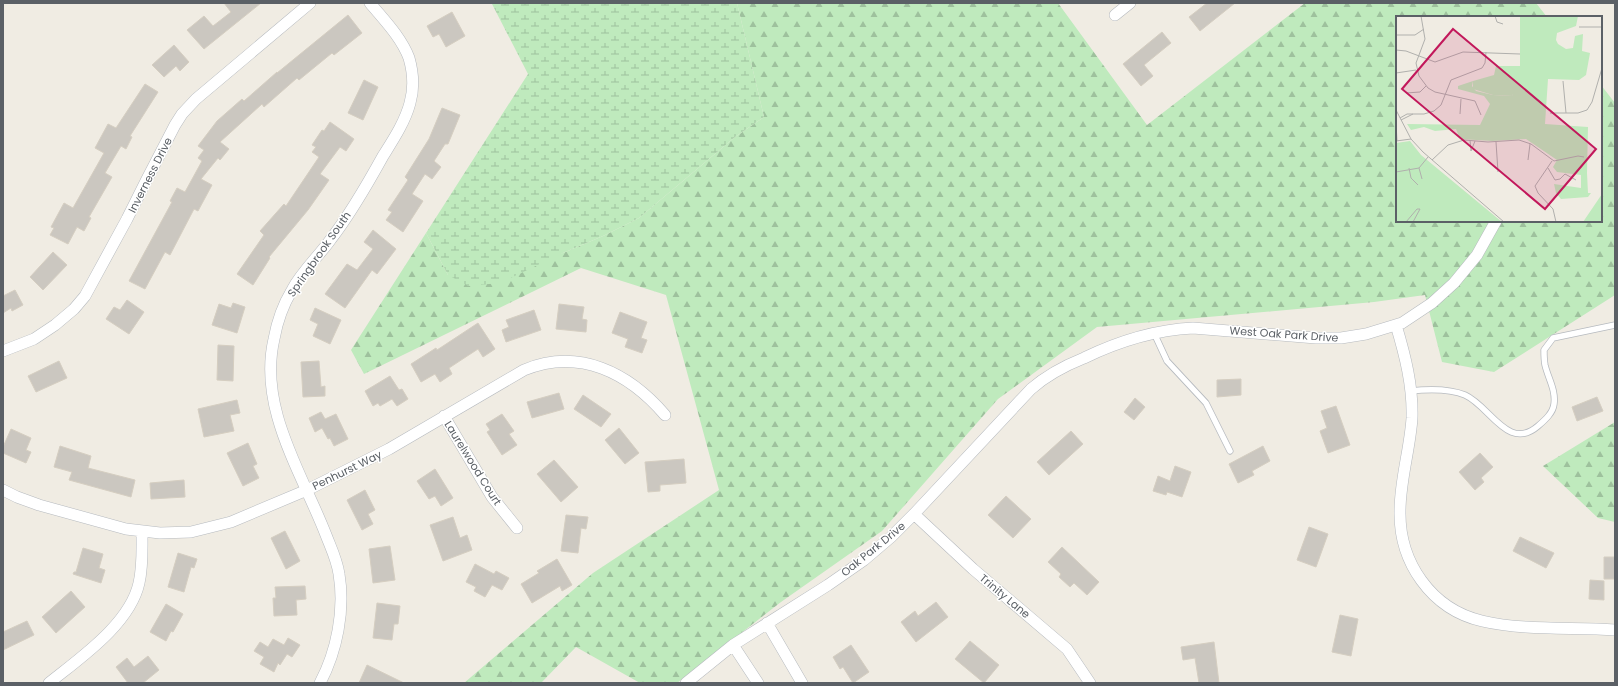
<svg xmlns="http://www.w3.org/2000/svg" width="1618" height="686" viewBox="0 0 1618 686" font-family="Poppins,sans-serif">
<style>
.forest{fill:url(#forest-firs)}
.wetland{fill:url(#wetland-marsh)}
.building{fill:#cbc7c0;stroke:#d5cec1}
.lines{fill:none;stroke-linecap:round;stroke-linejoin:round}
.service-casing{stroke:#b6babf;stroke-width:7}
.minor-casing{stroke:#b6babf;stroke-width:12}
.service{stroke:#fff;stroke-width:5.5}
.minor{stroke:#fff;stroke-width:11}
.labels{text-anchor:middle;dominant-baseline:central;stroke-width:3;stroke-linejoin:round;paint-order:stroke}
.street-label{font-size:11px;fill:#5b6066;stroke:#fff}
.inset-road{fill:none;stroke:#b0b0ad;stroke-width:1}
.view{fill:#c2185b;fill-opacity:0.15;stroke:#c2185b;stroke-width:2}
.inset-edge{fill:none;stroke:#5b6066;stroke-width:2}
</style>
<defs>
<pattern id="forest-firs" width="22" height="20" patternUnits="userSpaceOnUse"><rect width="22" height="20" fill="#bfeabd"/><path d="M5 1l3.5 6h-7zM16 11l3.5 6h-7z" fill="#9ec19d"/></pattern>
<pattern id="wetland-marsh" width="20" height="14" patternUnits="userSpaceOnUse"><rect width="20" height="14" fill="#bfeabd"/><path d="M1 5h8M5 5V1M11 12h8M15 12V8" fill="none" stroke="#9ec19d"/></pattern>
</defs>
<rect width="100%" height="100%" fill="#f0ece3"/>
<!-- forest -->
<path class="forest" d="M737,3h321l89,122 158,-122h231l11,14h-150v204h204v-136l14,18v192l-121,77 -52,-10 -17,-67 -51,7 -277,25 -99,72 -116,132 -101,71 -104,81h-37l-64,-36 -35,36h-77l129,-110 126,-83 -53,-195 -85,-27 -217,106 -13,-24 75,-117 22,42 115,-22 40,-17 36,-18 96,-81 29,-20z
M1615,422v100l-17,-4 -55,-52z"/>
<!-- wetland -->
<path class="wetland" d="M493,3h244l27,114 -29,20 -96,81 -36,18 -40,17 -63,30 -32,3 -20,-11 -22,-42 102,-159 -36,-70z"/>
<!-- building -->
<path class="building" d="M224,3h37l-57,46 -17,-19 17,-14 9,10 18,-14z
M1207,3h28l-35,28 -11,-14z
M452,12l13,24 -19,11 -7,-13 -6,3 -6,-11z
M348,15l14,18 -28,22 -2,-2 -33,27 -2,-2 -33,29 -2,-3 -42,38 9,7 -9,11 -2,-2 -17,21 11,6 -14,26 -4,-2 -24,46 -5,-3 -20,37 -16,-8 43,-79 -2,-1 7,-13 8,4 17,-31 -4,-3 6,-8 -6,-4 19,-25 25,-22 2,2 33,-29v1z
M1162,32l9,11 -27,22 9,11 -12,10 -18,-22z
M174,45l15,17 -9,9 -4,-5 -12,11 -12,-12z
M364,80l14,7 -15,33 -15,-7z
M145,84l13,8 -28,44 2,1 -6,12 -5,-3 -16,27 7,4 -23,40 2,1 -7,13 -7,-4 -9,17 -18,-9 4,-7 -3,-1 13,-24 9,5 31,-55 -9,-5 13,-24 8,4z
M442,108l18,7 -12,29h-3l-11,17 7,6 -9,12 -7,-5 -13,20 11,7 -20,31 -17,-12 6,-8 -4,-2 20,-30 -3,-3 24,-38z
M330,122l24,17 -8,12 -6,-4 -20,27 9,6 -21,30 -39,47 1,1 -17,27 -16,-11 27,-39 -4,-4 24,-27 2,2 33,-49 -7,-5 4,-5 -4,-2 10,-15 2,1z
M373,230l23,19 -19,25 -5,-4 -27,38 -20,-14 22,-30 10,6 16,-21 -9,-7z
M53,252l14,13 -24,25 -13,-13z
M15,290l8,15 -11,6 -1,-3 -8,5v-17z
M127,300l17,12 -15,22 -23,-15 8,-12 6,3z
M233,303l12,4 -8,26 -25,-8 7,-21 12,4z
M559,304l25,3 -2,12 5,1 -1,12 -30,-3z
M315,308l26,12 -11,24 -17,-8 5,-12 -8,-4z
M534,310l7,20 -35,12 -4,-12 7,-3 -3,-7z
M620,312l27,10 -6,16 6,2 -5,13 -17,-6 3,-8 -16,-6z
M478,323l17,26 -12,8 -5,-8 -29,19 3,6 -12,8 -5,-8 -14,8 -10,-18 25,-16 1,2z
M218,345l16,1 -1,35 -16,-1z
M59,361l8,17 -31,14 -8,-16z
M319,361l2,26 4,-1v10l-22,1 -2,-35z
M390,376l9,14 3,-1 6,10 -11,7 -5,-7 -12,7 -2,-3 -5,3 -8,-15z
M1241,379v16l-24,2v-17z
M559,393l5,16 -32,9 -5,-16z
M583,395l28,19 -10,13 -27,-18z
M1597,397l6,14 -26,10 -5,-14z
M1135,398l10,9 -11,13 -10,-8z
M237,400l3,13 -10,2 4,16 -30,6 -6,-28z
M1336,406l14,39 -22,8 -8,-22 7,-3 -6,-17z
M321,412l4,7 11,-5 12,25 -14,7 -4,-8 -2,1 -6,-11 -7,4 -6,-14z
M502,414l12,17 -5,3 8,11 -15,10 -15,-23 3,-2 -4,-6z
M619,428l20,25 -14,11 -20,-24z
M11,429l20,9 -5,12 5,2 -5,11 -23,-10v-6z
M1071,431l12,13 -34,31 -12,-13z
M248,443l9,21 -4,2 6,12 -16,8 -16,-33z
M60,446l31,10 -3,12 47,12 -4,17 -62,-17 3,-8 -18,-5z
M1263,446l7,15 -18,10 2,4 -16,8 -9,-19z
M1480,453l13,14 -12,11 3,4 -9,8 -16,-18z
M684,459l2,24 -26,2v6l-12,1 -3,-30z
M554,460l24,27 -17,15 -24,-28z
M1175,466l16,6 -9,25 -15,-5 -1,3 -13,-4 5,-15 12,5z
M435,469l18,29 -12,8 -6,-10 -6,3 -12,-18z
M184,480l1,17 -34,2 -1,-16z
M365,490l10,20 -7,4 5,10 -11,6 -15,-30z
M1006,496l25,23 -18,19 -25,-23z
M566,515l22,2 -2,12 -5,-1 -3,25 -17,-2z
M453,517l7,21 7,-3 5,15 -29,11 -13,-36z
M1309,527l19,7 -12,33 -19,-7z
M285,531l15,30 -14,8 -15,-31z
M1520,537l34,16 -8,15 -33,-17z
M390,546l5,34 -22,3 -4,-34z
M1062,547l37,35 -12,13 -13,-12 -4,4 -11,-10 2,-3 -13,-12z
M83,548l20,6 -4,14 6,2 -4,13 -28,-9 1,-2h2z
M178,553l19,6 -3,9 -3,-1 -7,25 -16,-5z
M1604,557h11v22h-11z
M557,559l15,26 -10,6 -2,-5 -28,17 -11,-19 18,-11 -2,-2z
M475,564l19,10 2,-3 13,7 -7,12 -10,-5 -7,12 -11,-6 2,-4 -10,-5z
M1590,580l14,1v19l-15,-1z
M305,586l1,13 -10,1 1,15 -23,1 -1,-18h3l-1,-11z
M71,591l14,16 -29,26 -14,-16z
M936,602l12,15 -32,25 -15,-20 14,-11 3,5z
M377,603l23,3 -2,18h-4l-2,16 -19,-2z
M166,604l17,10 -10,18 -2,-1 -5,10 -16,-9z
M1340,615l18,4 -7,37 -19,-4z
M27,621l7,14 -31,15v-18z
M288,638l12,7 -8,12 -5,-3 -7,11 -2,-2 -4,9 -14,-8 4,-7 -10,-6 6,-9 8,5 5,-8 11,6z
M970,641l29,24 -15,18 -29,-24z
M1214,642l5,41h-20l-4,-25 -12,2 -2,-13z
M851,645l18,27 -16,11 -10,-16 -3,2 -7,-12z
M148,656l11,14 -16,13h-15l-12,-16 11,-9 7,9z
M367,665l37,18h-45z"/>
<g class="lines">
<defs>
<path id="service" d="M1154,333l13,28 39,42 24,48
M1410,391c18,-2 38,-3 55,4 25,11 43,57 73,31 7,-6 15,-13 16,-22 2,-14 -6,-26 -9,-39 -1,-5 -1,-10 -1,-15l9,-12 62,-13"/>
<path id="minor" d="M1115,15l15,-12
M1396,325c9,30 17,61 16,93 -2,31 -12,62 -12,93 -1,51 31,98 82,110 43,10 89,6 133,9
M3,351l31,-12 21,-14 19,-16 11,-13 42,-77 19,-38 29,-56 7,-11 14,-15 114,-96
M444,416l48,81 25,31
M3,490l14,7 22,8 87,24 34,4 31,-1 40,-10 76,-32 82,-41 135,-79c55,-23 105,3 141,45
M914,514l59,55 94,80 23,34
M767,623l35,60
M733,645l25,38
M49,683c31,-25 81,-59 90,-100 4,-17 3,-34 3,-52
M320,683c17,-32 25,-73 19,-109 -2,-14 -8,-26 -13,-39 -24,-62 -68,-127 -52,-196 3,-17 9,-34 18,-49 10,-19 27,-34 39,-51 20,-26 36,-54 52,-83 10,-16 22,-34 27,-53 4,-14 3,-31 -1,-45 -8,-21 -25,-38 -39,-55
M686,683l47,-38 95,-60 36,-25 27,-23 23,-23 117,-125c16,-14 33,-23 53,-31 35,-17 70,-28 109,-30l123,10h25l25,-4 36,-11 30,-20 22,-20 23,-28 19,-34"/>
</defs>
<!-- service casing -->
<use href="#service" class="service-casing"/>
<!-- minor casing -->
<use href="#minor" class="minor-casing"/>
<!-- service -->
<use href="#service" class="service"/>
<!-- minor -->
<use href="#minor" class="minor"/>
</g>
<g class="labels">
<!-- street labels -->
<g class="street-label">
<text transform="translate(150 175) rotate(-63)">Inverness Drive</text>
<text transform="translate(319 254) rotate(-55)">Springbrook South</text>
<text transform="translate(1284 334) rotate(4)">West Oak Park Drive</text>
<text transform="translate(473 463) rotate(58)">Laurelwood Court</text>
<text transform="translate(347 470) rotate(-26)">Penhurst Way</text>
<text transform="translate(873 549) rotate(-39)">Oak Park Drive</text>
<text transform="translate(1005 596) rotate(40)">Trinity Lane</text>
</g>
</g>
<!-- overview -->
<g transform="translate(1396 16)">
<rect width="206" height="206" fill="#f0ece3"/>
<path d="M14,125l11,14 81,67h-106v-79z" fill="#bfeabd"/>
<path d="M124,0h58l-2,10 -19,7 -1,7 2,4 8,5 7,-1 2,-12 8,-2 -1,17 8,2 -4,22 -7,5 -31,-1 -3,45 43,3 -1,46 1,20h3l-3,4 -27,2 -5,-6 -2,-9 27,4v-13l-24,-3 -4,-5 4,-7 -31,-21 -34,2 -32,-2 -4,-10 -21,2 -11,-4 -13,3 -4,-6 73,1 10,-21 -6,-8 -26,-7v-3l15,-5 -1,5 4,5 17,4 19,1 8,-30zM206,178v28h-19z" fill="#bfeabd"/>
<path d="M100,50h24v14l-8,16 -19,-1 -20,-6v-8l21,-6z" fill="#bfeabd"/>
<path class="inset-road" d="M13,0h15M25,0l4,23 -9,24 3,13 9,12 7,4 40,9 6,14M44,0h22M99,0l2,6 6,2M183,11h23M0,19h19l9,-6M0,34l10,1 29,11 28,-10 57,2M0,57l20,-3M167,65l3,32M10,77l14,-1 6,-6M0,94l15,29 12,13 81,70M154,97h28l9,-3 5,-8 10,-34M64,98l1,-15M4,102l7,-4h17l10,-3 7,-6 10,-25 31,-12 3,-5 1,-11M5,104l12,-6M0,107l1,18M74,124l1,11 4,-10M0,125l15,-2M100,126l2,30M36,144l16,-15 16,-5 24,2 31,-2 12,4 23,17 24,-5 6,1M132,144l2,-16M156,145l-17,25 3,7 15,16 3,13M13,152l2,10 7,7M152,152l7,12 5,-1 5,-5 11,6M0,156l23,-4M26,163l-3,-11 9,-11M10,206l11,-13h3l-7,13"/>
<path class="view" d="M57,13l143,120 -51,60 -143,-120z"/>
<rect width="206" height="206" class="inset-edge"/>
</g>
<!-- border -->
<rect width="1618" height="686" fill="none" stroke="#5b6066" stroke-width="8"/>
</svg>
